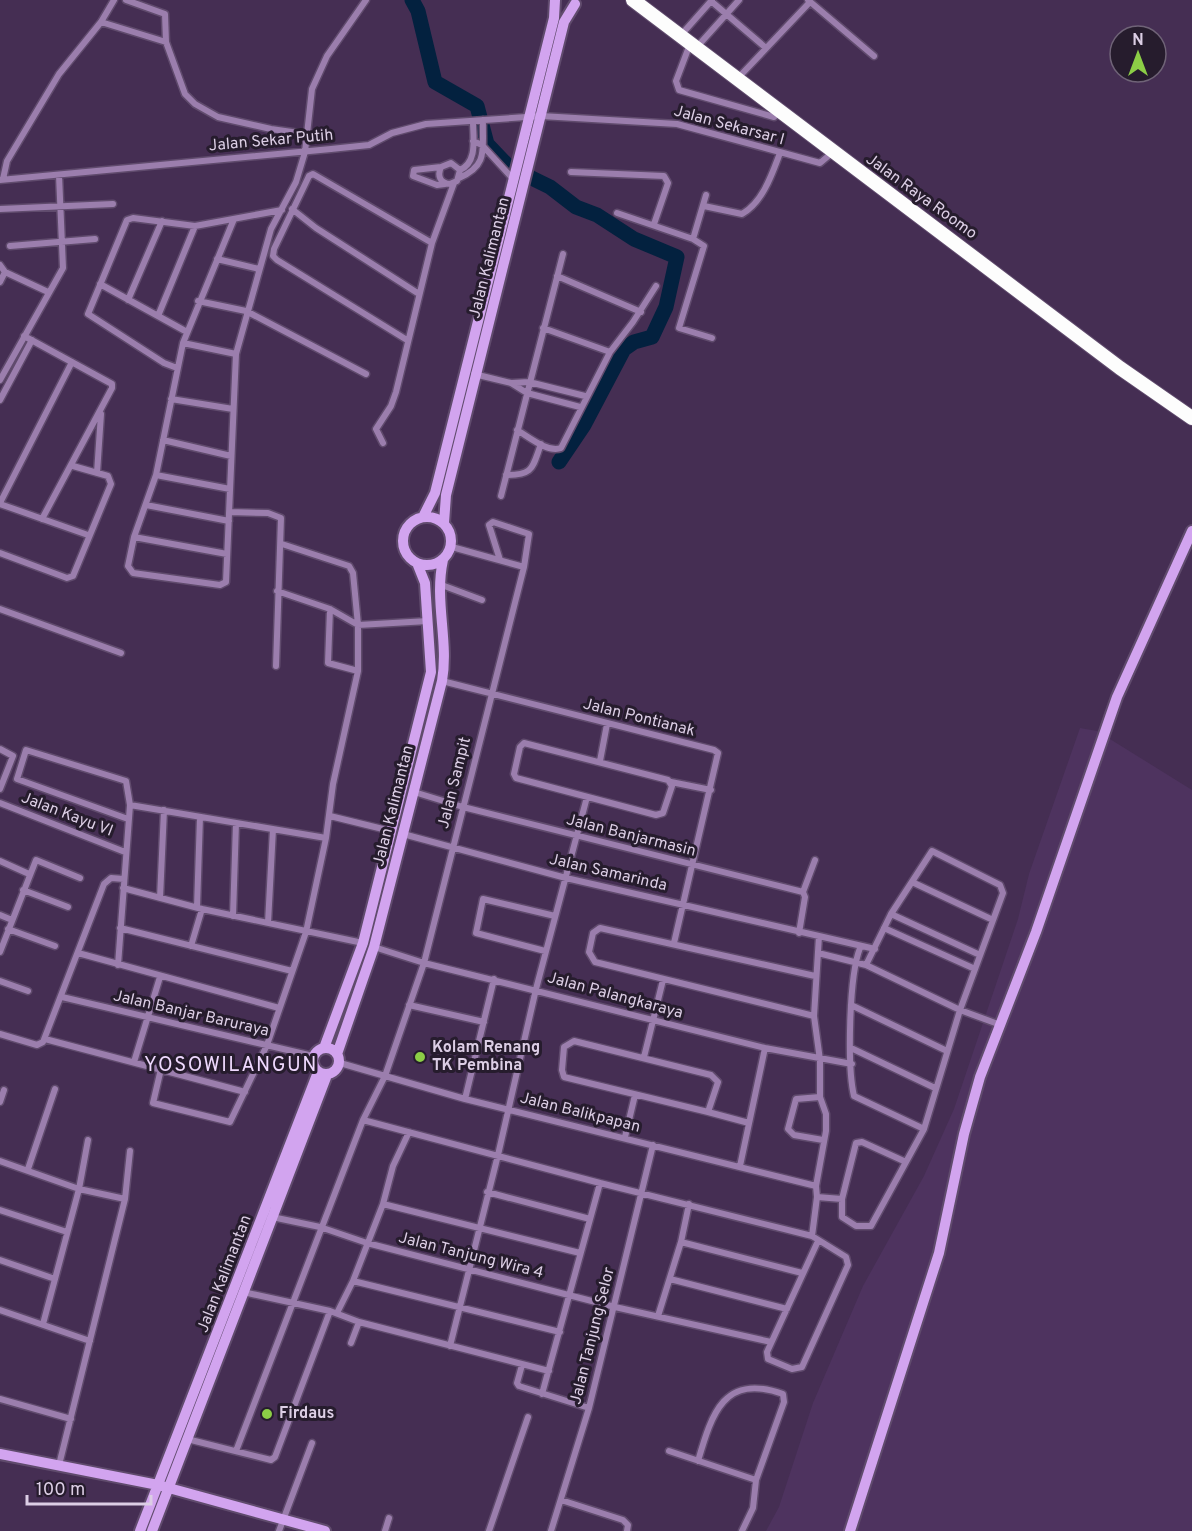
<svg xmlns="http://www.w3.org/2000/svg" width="1192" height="1531" viewBox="0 0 1192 1531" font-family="Overpass,sans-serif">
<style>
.built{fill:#4e335f}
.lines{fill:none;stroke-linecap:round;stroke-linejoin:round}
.river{stroke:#03213f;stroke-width:15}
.street-casing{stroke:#604b6d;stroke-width:9}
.secondary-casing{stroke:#604b6d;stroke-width:14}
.highway-casing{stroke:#604b6d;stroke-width:16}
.street{stroke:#9b7ead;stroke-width:6}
.secondary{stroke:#d2a4ef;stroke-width:10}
.highway{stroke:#fdfdfd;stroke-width:14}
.poi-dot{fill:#8cce46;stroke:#261c2d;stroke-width:2}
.labels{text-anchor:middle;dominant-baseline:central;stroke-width:6;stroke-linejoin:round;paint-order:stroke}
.street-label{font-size:16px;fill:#dccee5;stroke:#261c2d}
.poi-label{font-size:16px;font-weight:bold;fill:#dccee5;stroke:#261c2d;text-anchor:start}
.quarter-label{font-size:20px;letter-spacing:1.5px;fill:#efd9fe;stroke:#261c2d}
</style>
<rect width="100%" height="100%" fill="#452e53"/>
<!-- built -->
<path class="built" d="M1080,728l17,3 95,59v741h-426l13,-24 34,-104 50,-117 61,-110 30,-67 64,-190 11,-45z"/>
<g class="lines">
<!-- river -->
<path class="river" d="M412,0l6,11 17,71 42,24 10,38 22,23 41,20 26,20 21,8 37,24 43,18 -11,50 -14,30 -18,5 -10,7 -40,76 -25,37"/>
<defs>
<path id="street" d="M126,0l39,14 1,28 19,52 10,10 23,13 53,12 35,5
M808,0l66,56
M711,1l55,47
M101,22l65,20
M681,35l31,-35
M690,44l-14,37 3,9 95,27 5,-6
M696,48l43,-48
M738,78l72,-76
M473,141l9,4 32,35
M441,167c-4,9 -1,16 9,17l7,-3 3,-11 -9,-7 -10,4 -27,3 -1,6 24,9 8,-1
M460,170c18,-8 13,-32 13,-49
M571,172l93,4 4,7 -14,41
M459,178c30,-13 23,-29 24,-58
M3,179l4,-18 52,-87 42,-52 13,-22
M0,180l331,-31 38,-4 23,-12 34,-9 115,-8 136,8 143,39 13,-11
M706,195l-13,44 11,7 -25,82 33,10
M704,206l38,8c21,-12 30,-40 38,-61
M0,209l113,-5
M292,209l24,19 103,66
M617,213l76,26
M234,219l-51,124 -27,132 -22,62 -6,29 5,7 87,12 6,-3 10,-228 35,-125 25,-47 9,-30 7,-63 15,-33 39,-56
M10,246l85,-7
M217,259l42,10
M0,265l5,7 43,20
M557,276l84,36
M0,282l5,-10
M100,284l87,48
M128,300l34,-79
M198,301l48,10 120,63
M158,316l37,-90
M543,328l67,24
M24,336l88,48v4l-70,131
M407,340l-130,-80 -4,-4 1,-7 35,-73 4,-2 119,69
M183,343l53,11
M177,368l-13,-5 -76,-49 39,-94 6,-2 62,8 87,-16
M474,374l37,9 16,10 53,14
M0,380l63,-112 -4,-93
M512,383l17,-1 56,14
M171,399l62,10
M0,400l32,-60
M517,430c12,7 31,23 44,18l49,-96 23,-30 23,-36
M163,440l68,16
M383,443l-7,-14 15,-23 5,-14 36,-149 22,-60
M97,473l4,-59
M156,475l74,14
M506,475c28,0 26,-7 35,-31
M501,496l62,-242
M0,503l72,-141
M0,504l88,31
M146,505l83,16
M229,512l39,1 13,5 -5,148
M134,537l93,17
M0,553l67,25 6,-2 38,-92 -3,-8 -35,-10
M500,560l-11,-35 4,-3 36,12 -5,33
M439,584l43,16
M277,591l53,18 28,16 70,-4
M0,609l121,44
M330,609l-2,54 30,8
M442,681l272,69 4,3 -44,190
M524,743l144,37 4,6 -9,27 -7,2 -140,-37 -2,-4 6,-27z
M0,749l13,7 -13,33
M600,761l7,-37
M671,782l40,8
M414,792l49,15 340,85 2,5 -6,36
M0,803l125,49
M130,805l196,33
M330,816l61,15
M403,834l163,44 253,58 -5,80 6,44v37l6,17v17l-10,55 1,11 -5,39
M0,861l29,13
M912,882l81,38
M123,888l79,21 161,34
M23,890l45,17
M803,892l12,-32
M160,898l4,-88
M197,907l3,-90
M891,914l89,41
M0,915l12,5
M233,916l3,-93
M268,923l5,-94
M120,928l172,43
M884,928l91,41
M8,929l47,17
M819,936l56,13
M191,946l11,-37
M374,947l50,16 341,85 87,16
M860,948c-11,28 -13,118 -6,148l70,33
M545,951l-69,-18 7,-34 72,17
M0,952l36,-92 44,18
M78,953l201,55
M818,953l48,12 94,45 38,14
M118,965l12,-160 -4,-24 -100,-31 -9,29 111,40
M866,965l25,-51 41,-63 68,34 3,8 -43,117 -36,119 -53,97h-15l-14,-9v-18l14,-56 6,-1 44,20
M0,981l28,10
M62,997l251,59
M409,1005l75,17
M851,1005l96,46
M814,1016l-219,-54 -6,-10 4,-19 7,-5 215,48
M0,1034l37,11 6,-3 61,-158 7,-6 13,1
M45,1039l200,53
M574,1041l137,34 7,7 -10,30 -144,-35 -2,-7 2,-23z
M851,1048l84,40
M644,1057l19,-77
M134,1062l26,-85
M340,1063l125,36 351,87
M161,1069l-8,34 77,19 37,-77 39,-113 20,-94 7,-54 25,-113v-46l-5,-52 -4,-7 -67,-22
M820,1097l-24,2 -8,30 6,6 29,5
M465,1099l29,-120
M0,1102l4,-12
M708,1112l41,11
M363,1120l237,63 212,53 34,21 2,8 -46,102 -10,2 -24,-10 -1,-7 51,-111
M625,1137l10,-42
M0,1161l79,28 46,10
M740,1166l25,-118
M28,1169l27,-80
M487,1192l103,27
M817,1197l25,2
M383,1204l197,49
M0,1210l67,22
M272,1217l48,10 47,16 248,64 156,35
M681,1242l121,31
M0,1260l55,19
M670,1279l117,30
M353,1281l207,51
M243,1292l87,19 29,11 190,49
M0,1310l90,31
M337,1313l16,-32 30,-77 10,-38 16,-34
M658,1316l23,-74 8,-38
M43,1324l36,-135 9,-49
M351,1343l8,-21
M450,1346l48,-191 38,-166 51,-192
M522,1365l-5,18 2,3 70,22
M542,1394l58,-211
M0,1399l71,20
M187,1439l84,21 4,-3 55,-146
M236,1451l127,-331 22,-44 39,-113 100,-396 -72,-20
M669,1451l87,29
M698,1461c14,-48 26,-88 85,-67l1,8 -28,78 -3,28 -11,23
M59,1465l66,-266 5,-48
M561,1500l62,20 5,5 -1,6
M279,1531l33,-88
M385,1531l4,-13
M489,1531l39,-114
M551,1531l38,-123 64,-263"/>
<path id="secondary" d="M403 541a24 24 0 1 1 48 0a24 24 0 1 1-48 0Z
M423,517l12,-24 119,-475 1,-18
M444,523l2,-28 118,-473 11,-18
M313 1061a13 13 0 1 1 26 0a13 13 0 1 1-26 0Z
M324,1048l39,-105 68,-271 -6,-89 -8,-20
M337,1054l37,-107 68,-266c7,-40 -8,-80 1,-121
M0,1454l158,31 167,46
M140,1531l178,-459
M152,1531l175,-456
M850,1531l89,-278 25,-119 16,-57 56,-145 81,-235 75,-166"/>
<path id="highway" d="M633,0l487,368 72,50"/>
</defs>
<!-- street casing -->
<use href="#street" class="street-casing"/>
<!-- secondary casing -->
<use href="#secondary" class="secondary-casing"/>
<!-- highway casing -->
<use href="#highway" class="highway-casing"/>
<!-- street -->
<use href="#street" class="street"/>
<!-- secondary -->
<use href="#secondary" class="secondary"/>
<!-- highway -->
<use href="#highway" class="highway"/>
</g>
<!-- markers -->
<g class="poi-dot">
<circle cx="420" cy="1057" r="6"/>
<circle cx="267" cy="1414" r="6"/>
</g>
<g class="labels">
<!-- street labels -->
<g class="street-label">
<text transform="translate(729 126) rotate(15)">Jalan Sekarsar I</text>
<text transform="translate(271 141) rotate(-5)">Jalan Sekar Putih</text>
<text transform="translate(921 197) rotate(36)">Jalan Raya Roomo</text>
<text transform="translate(490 258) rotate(-76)">Jalan Kalimantan</text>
<text transform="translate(639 718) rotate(14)">Jalan Pontianak</text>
<text transform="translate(455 783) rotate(-76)">Jalan Sampit</text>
<text transform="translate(394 806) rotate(-76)">Jalan Kalimantan</text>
<text transform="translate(67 815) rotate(21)">Jalan Kayu VI</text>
<text transform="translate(631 836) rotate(14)">Jalan Banjarmasin</text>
<text transform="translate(608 873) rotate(13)">Jalan Samarinda</text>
<text transform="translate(615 996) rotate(15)">Jalan Palangkaraya</text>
<text transform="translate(191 1014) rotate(13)">Jalan Banjar Baruraya</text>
<text transform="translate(580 1113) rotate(14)">Jalan Balikpapan</text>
<text transform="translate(471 1256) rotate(14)">Jalan Tanjung Wira 4</text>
<text transform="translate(225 1274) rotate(-69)">Jalan Kalimantan</text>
<text transform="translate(593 1336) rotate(-76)">Jalan Tanjung Selor</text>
</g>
<!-- poi labels -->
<g class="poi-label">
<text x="432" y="1048">Kolam Renang<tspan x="432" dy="18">TK Pembina</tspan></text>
<text x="279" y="1414">Firdaus</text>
</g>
<!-- quarter labels -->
<g class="quarter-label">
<text x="231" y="1066">YOSOWILANGUN</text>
</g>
</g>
<!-- north arrow -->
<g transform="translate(1138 54)"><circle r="28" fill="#261c2d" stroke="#6f6377" stroke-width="1.5"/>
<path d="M0-4.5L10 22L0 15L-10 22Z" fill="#8cce46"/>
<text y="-9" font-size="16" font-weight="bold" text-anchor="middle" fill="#dccee5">N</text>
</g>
<!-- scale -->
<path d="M27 1495v9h124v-9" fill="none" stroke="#dccee5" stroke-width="3"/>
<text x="36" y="1495" font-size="18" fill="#dccee5" stroke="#261c2d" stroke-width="4.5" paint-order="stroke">100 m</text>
</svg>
